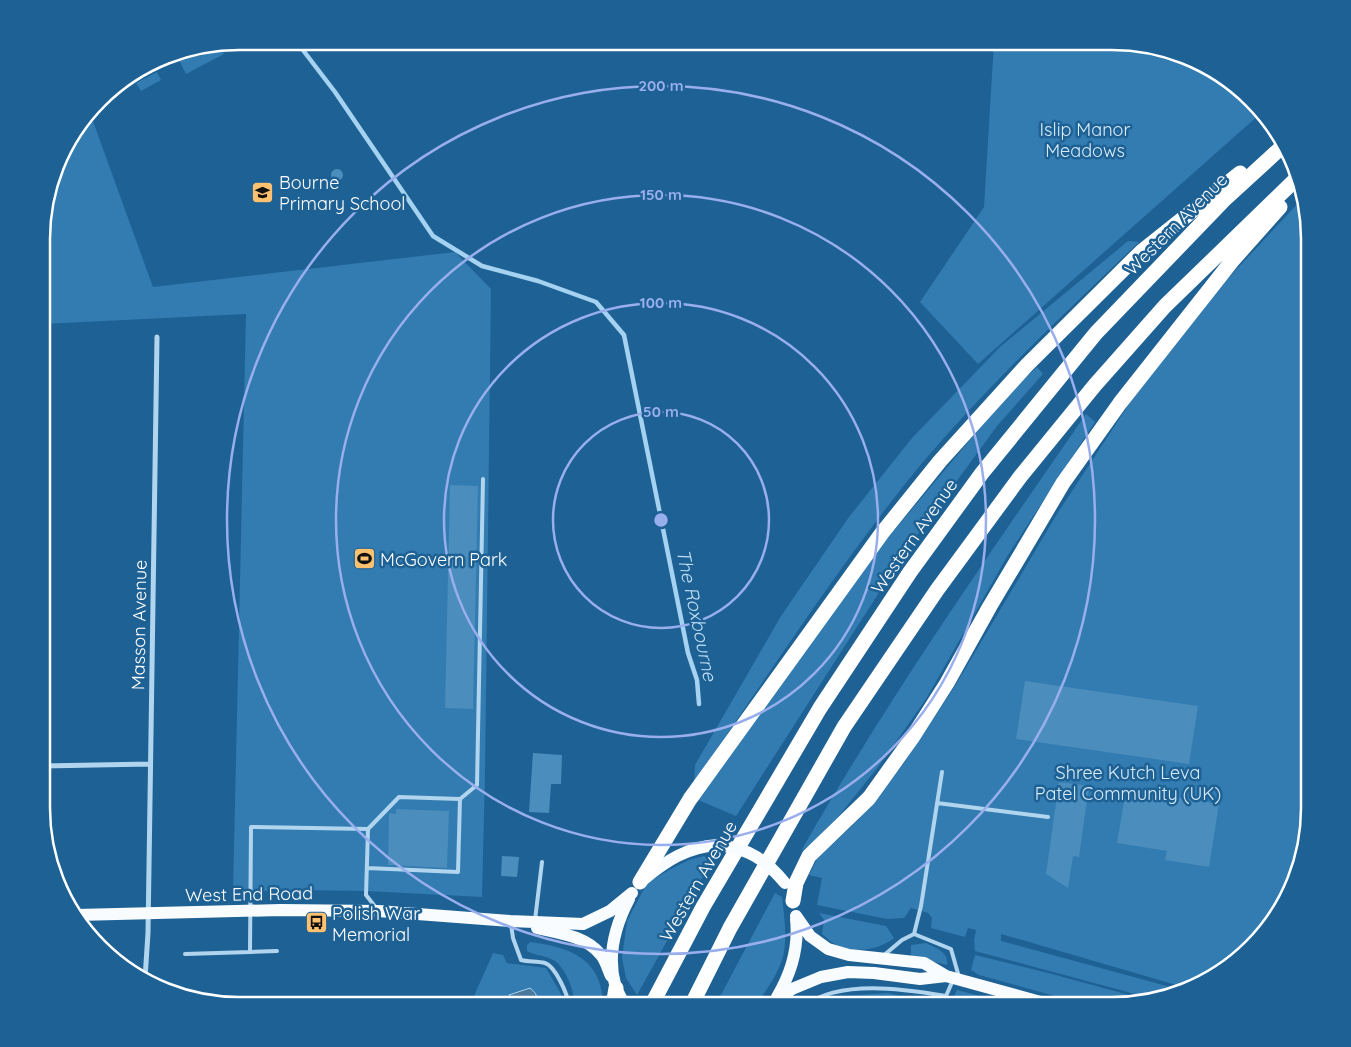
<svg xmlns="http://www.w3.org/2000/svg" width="1351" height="1047" viewBox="0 0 1351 1047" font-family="Quicksand,sans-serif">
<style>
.green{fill:#327cb1}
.water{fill:#4b799c;stroke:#a4d2f0}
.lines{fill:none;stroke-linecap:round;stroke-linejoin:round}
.stream{stroke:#a4d2f0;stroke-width:4.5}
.building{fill:#4b8dbc}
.lane{stroke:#b1d5ee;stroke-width:4}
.street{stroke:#b1d5ee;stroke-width:5}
.primary{stroke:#f8fcff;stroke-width:12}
.highway{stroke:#fff;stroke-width:15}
.primary-bridge{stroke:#f8fcff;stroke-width:12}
.ring{fill:none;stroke:#99afed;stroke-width:2.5}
.labels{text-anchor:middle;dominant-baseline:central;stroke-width:5;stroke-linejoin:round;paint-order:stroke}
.park-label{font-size:18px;fill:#d7ecfa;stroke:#1e6194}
.poi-label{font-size:18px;fill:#fff;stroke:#1e6194;text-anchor:start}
.street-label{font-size:18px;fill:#fff;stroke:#1e6194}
.water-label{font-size:19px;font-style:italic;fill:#bddef5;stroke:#1e6194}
.rim{fill:none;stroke:#fff;stroke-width:2.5}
.centre{fill:#99afed;stroke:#1e6194;stroke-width:2.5}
.ring-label{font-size:15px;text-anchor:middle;font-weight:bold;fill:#99afed;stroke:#1e6194;stroke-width:5;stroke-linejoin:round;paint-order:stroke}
</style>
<rect width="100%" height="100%" fill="#1e6194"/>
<!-- green -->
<path class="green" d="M994,42h130l64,14 54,35 18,23 -282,250 -58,-62 64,-95z
M219,45l5,9 -38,20 -8,-16 18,-10z
M157,72l4,8 -20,11 -5,-8z
M90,113l63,174 302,-35 36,37 -6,487 -3,121 -116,-6 -70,-1 -63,2 13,-578 -203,10v-111l25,-72z
M1301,200l9,39 -1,582 -14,63 -35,54 -70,51 -189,-55v7l173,47 8,4 -32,6 -175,-47 -1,-10 2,-11 -8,-2 -3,9 -34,-9 1,-10 -4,-5 -17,-5 -7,10 -17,1 -70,-14 5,-27 -13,-3 8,-16 41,-39 46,-57 51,-77 102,-172 76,-116 88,-112z
M1128,241l11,1c-75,72 -150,142 -217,221 -83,101 -153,212 -228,319l1,-17 86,-149 68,-99 63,-79 88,-91z
M1037,367l6,7 -46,52 -92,126 -169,264 -38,-16 179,-249 133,-159z
M1086,414l9,8 -87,133 -82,144 -45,64 -42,53 -29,29 -9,6c86,-151 186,-294 285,-437z
M704,856l8,4 -75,135 -11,-17 -4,-20 5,-37 20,-38 22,-13 20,-10z
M775,893l7,4c2,18 5,37 2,55 -2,16 -19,42 -30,54h-39z
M819,913l67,13 8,12c-15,12 -37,15 -56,8 -5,-2 -11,-8 -16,-12l2,-14z
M530,942c40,5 73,17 73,64h-29c2,-13 -9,-40 -21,-46 -8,-5 -18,-4 -26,-9v-6z
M926,943c10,5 23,9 21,22l-36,-9v-11z
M493,953l10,2 4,8 39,5 14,24 3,9 -3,4h-90z
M975,955l77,19 92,25 -32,7h-21l-112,-31 -8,-5z
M957,990l61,16h-46l-20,-6z
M888,993l52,13h-125l11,-9z"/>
<!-- water -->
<path class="water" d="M530,988c6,5 7,7 7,14l-5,3h-18l-5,-10z"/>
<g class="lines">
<!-- stream -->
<path class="stream" d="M296,41l39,51 98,144 49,30 56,15 58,21 28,33 64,318 9,27 2,24"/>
</g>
<!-- building -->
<path class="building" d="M331 175a6 6 0 1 1 12 0a6 6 0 1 1-12 0Z
M450,485l28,1 -5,223 -28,-1z
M1025,681l173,25 -9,58 -173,-25z
M533,753l29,2 -1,29h-10l-2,29 -20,-1z
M1059,782l30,4 -10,71 -6,-1 -5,32 -22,-14z
M1126,789l93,15 -10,63 -44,-7 2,-9 -50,-8z
M396,809l53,2 -2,57 -59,-3 1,-52 7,1z
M502,856l17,1 -2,20 -16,-1z"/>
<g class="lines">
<!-- lane -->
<path class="lane" d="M460,799l17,-14 6,-306
M937,803l111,14
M367,868l91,4 2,-73 -61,-2 -31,32
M535,920l7,-58
M511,924l2,14 8,22c8,2 16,1 24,3 10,3 24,33 23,42
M914,934l7,-28 21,-134
M250,952l27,-1
M185,954l65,-2 1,-125 117,2 -2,66 11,14
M883,956l19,-16 12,-6 37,15 8,28
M804,1006c36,-27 100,-17 142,-10l7,-16"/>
<!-- street -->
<path class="street" d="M42,766l108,-2
M145,979l3,-46 9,-596"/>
<!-- primary -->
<path class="primary" d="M644,879c22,-18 43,-32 73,-34
M77,915l203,-5 98,1 132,10 73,3 27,-13 22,-18
M796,916l14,20 18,13 21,6 75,8 22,13 109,30
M537,928c22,5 49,8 64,27 5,6 7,15 10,21
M777,997c15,-25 22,-50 19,-78
M772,1004l20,-15 29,-12 27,-5 26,1 46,6 26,-3
M625,1006c-3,-7 -8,-14 -10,-22 -8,-29 1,-60 14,-85"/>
<!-- highway -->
<path class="highway" d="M640,882l50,-83 192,-266 58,-72 87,-96 115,-114 98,-78
M793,901l3,-18 13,-27 60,-58 43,-60 35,-55 43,-77 73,-123 57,-80 112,-142 48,-54
M613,1006l3,-18
M651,1006l52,-99 117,-199 90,-136 72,-99 114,-140 128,-133 60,-55
M691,1006l39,-78 114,-201 93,-137 83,-113 75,-92 70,-79 131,-127"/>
<!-- primary-bridge -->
<path class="primary-bridge" d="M717,845c31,3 48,14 68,38"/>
</g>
<!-- distance rings -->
<g class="ring">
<circle cx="661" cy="520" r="108"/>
<circle cx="661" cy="520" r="217"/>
<circle cx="661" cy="520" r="325"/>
<circle cx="661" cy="520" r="434"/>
</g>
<!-- icons -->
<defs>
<symbol id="school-square" viewBox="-11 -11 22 22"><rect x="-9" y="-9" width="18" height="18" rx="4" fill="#fdc170" stroke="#1e6194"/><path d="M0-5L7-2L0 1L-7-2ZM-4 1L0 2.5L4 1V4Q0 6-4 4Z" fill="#111"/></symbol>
<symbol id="stadium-square" viewBox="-11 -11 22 22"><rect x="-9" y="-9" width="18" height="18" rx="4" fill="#fdc170" stroke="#1e6194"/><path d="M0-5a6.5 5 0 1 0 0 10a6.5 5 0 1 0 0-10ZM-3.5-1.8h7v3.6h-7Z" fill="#111"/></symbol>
<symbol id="bus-square" viewBox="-11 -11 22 22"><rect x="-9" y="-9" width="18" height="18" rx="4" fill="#fdc170" stroke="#1e6194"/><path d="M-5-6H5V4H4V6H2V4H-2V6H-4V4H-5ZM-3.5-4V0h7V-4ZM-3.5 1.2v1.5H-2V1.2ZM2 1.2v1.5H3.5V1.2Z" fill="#111"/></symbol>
</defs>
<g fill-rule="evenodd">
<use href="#school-square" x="250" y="180" width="25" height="25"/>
<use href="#stadium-square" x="352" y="546" width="25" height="25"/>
<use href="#bus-square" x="304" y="910" width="25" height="25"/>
</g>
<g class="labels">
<!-- park labels -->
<g class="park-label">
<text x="1085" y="129">Islip Manor<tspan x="1085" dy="21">Meadows</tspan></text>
<text x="1128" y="772">Shree Kutch Leva<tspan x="1128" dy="21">Patel Community (UK)</tspan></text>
</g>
<!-- poi labels -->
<g class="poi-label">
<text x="279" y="182">Bourne<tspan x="279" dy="21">Primary School</tspan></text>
<text x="380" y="559">McGovern Park</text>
<text x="332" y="913">Polish War<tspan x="332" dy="21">Memorial</tspan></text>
</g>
<!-- street labels -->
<g class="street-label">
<text transform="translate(1176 224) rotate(-45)">Western Avenue</text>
<text transform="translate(914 536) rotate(-55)">Western Avenue</text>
<text transform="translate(139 625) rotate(-89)">Masson Avenue</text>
<text transform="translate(698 881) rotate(-60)">Western Avenue</text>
<text transform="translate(249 894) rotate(-1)">West End Road</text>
</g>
<!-- water labels -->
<g class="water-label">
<text transform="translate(697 615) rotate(78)">The Roxbourne</text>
</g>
</g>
<!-- crop -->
<path d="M0 0H1351V1047H0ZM239 50H1112A189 189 0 0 1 1301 239V808A189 189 0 0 1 1112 997H239A189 189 0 0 1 50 808V239A189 189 0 0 1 239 50Z" fill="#1e6194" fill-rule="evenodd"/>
<path class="rim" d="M239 50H1112A189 189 0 0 1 1301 239V808A189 189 0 0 1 1112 997H239A189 189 0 0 1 50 808V239A189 189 0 0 1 239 50Z"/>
<circle cx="661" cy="520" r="8" class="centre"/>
<g class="ring-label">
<text x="661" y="91">200 m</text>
<text x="661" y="200">150 m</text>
<text x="661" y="308">100 m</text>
<text x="661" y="417">50 m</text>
</g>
</svg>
